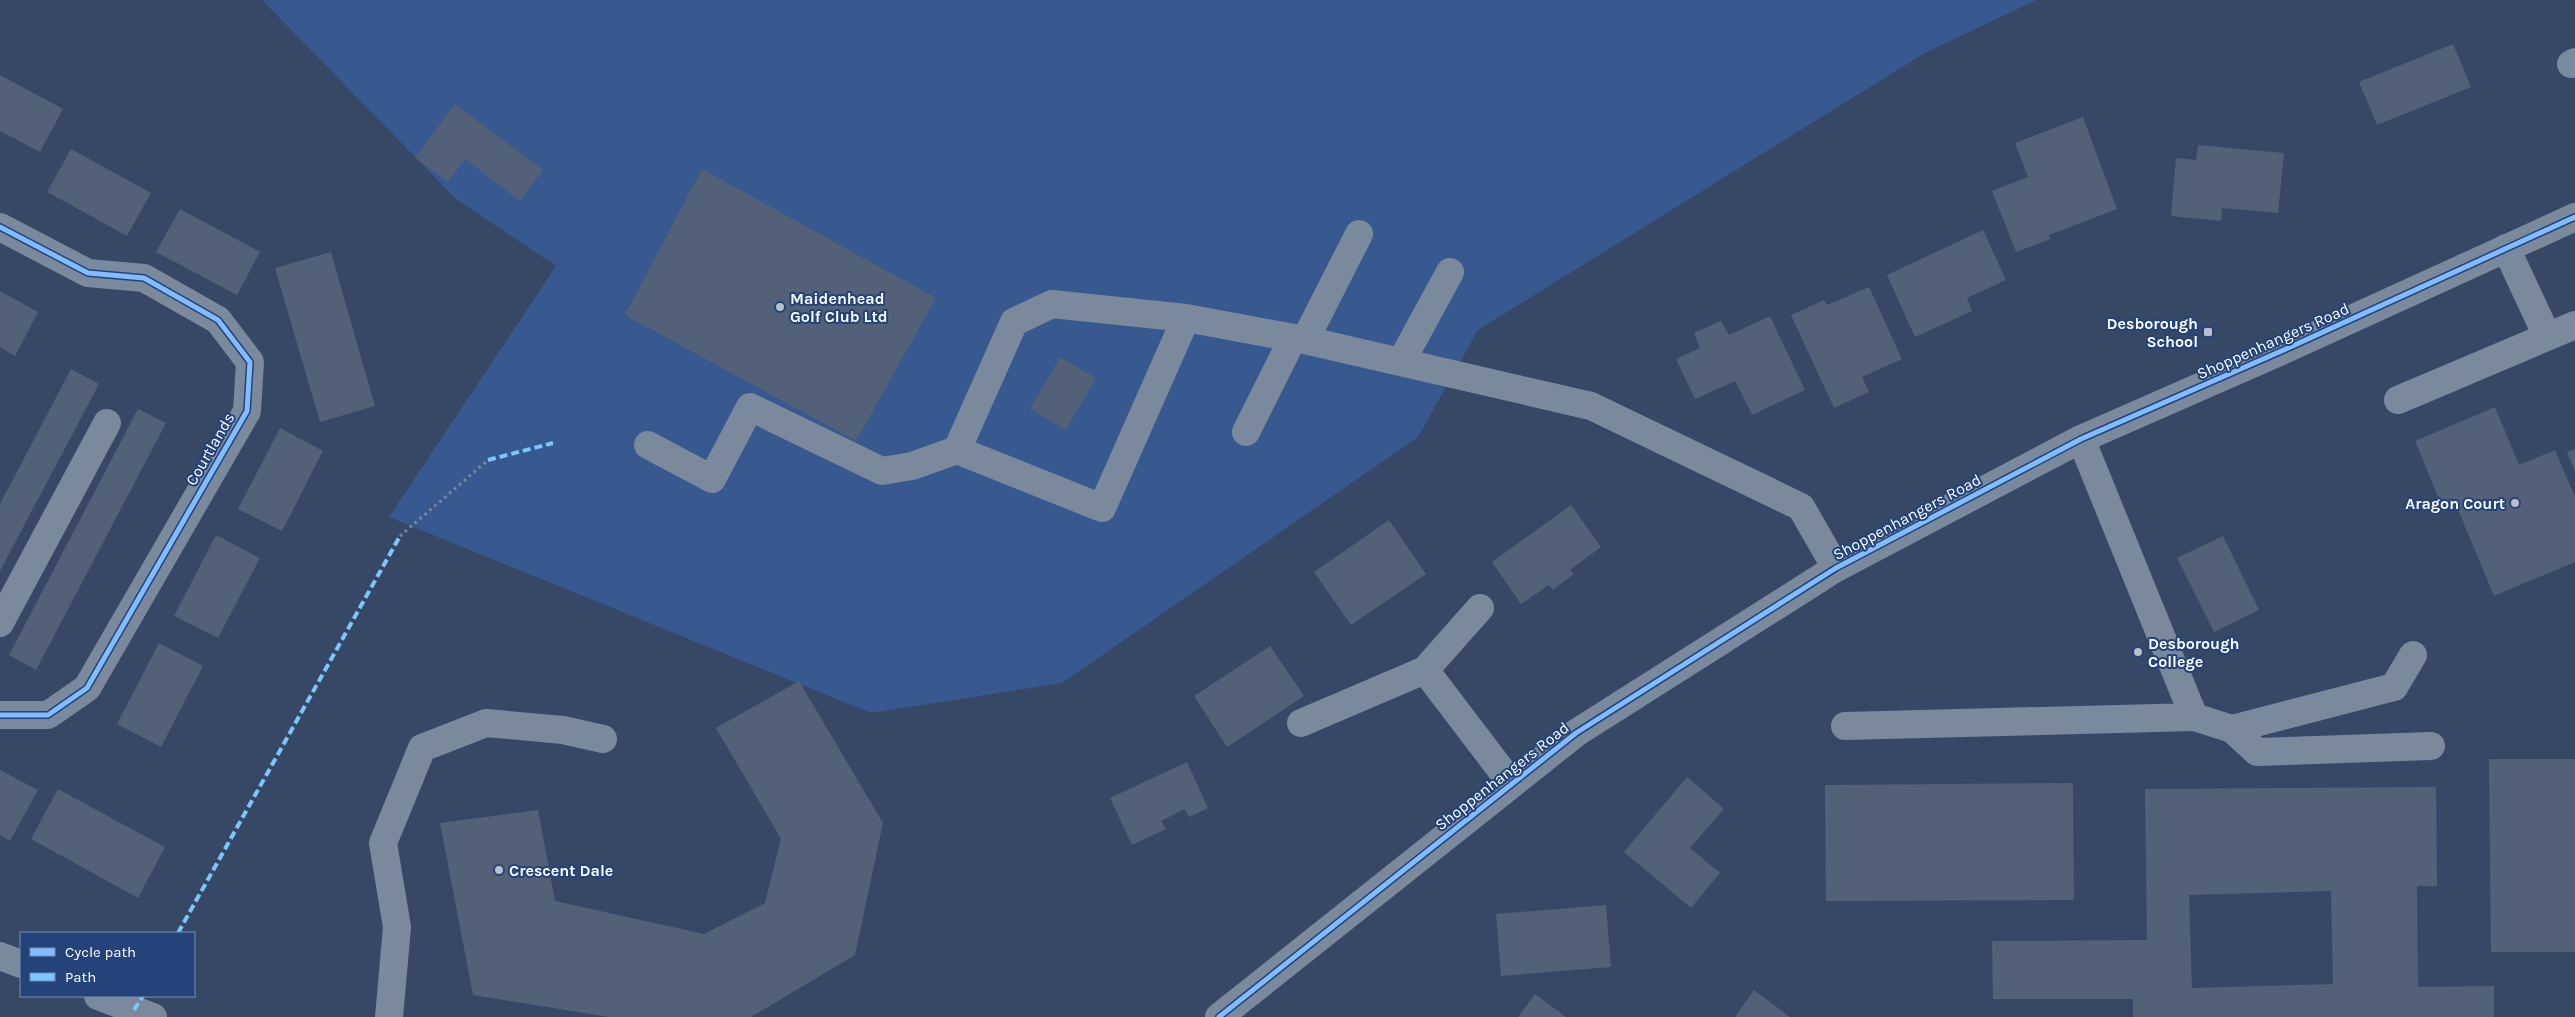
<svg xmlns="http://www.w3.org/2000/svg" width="2575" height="1017" viewBox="0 0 2575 1017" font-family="Karla,sans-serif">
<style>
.green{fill:#375990}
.building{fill:#526078;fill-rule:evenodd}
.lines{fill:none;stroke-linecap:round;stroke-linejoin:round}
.path{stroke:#7b899d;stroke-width:3;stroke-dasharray:2.5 4;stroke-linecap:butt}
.minor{stroke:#7b899d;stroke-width:28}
.quiet{stroke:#7ac7fe;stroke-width:4;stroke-dasharray:8 4;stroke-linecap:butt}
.cycleway-casing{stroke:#23437a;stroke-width:8}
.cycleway{stroke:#80bcff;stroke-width:5}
.poi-dot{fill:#b9bfc9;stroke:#23437a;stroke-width:2}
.labels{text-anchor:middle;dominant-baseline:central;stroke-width:4;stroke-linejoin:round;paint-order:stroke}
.poi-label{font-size:16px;font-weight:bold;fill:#fff;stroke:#23437a;text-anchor:start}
.street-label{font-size:16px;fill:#fff;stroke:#23437a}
</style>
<rect width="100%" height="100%" fill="#374866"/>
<!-- green -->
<path class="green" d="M262,0h1774l-111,53 -447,277 -60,107 -356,246 -191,30 -482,-196 167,-251 -100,-67z"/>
<!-- building -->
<path class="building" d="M2453,44l18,43 -94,38 -18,-43z
M0,75l63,34 -23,43 -40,-21z
M455,104l88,66 -23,31 -55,-42 -17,23 -33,-24z
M2083,117l34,92 -68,26 2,4 -35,13 -24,-61 36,-14 -13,-34z
M2198,145l86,8 -6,60 -56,-5 -1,13 -50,-5 5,-58 20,2z
M71,149l80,44 -24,43 -80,-44z
M702,169l234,129 -80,143 -231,-126z
M180,209l80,43 -23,43 -81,-43z
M1983,230l23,50 -39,18 5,13 -57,26 -28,-62z
M331,252l44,154 -55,16 -45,-154z
M1869,287l33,72 -40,18 7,15 -35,16 -43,-93 33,-15 3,5z
M0,291l38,21 -23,44 -15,-9z
M1770,316l35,74 -53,25 -17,-34 -40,18 -19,-40 24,-11 -6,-15 27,-12 8,14z
M1060,357l36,21 -30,52 -36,-21z
M71,369l28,15 -99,187v-67z
M2495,407l24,58 36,-15 20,47v65l-81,34 -40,-96 -12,6 -27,-65z
M138,409l28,14 -130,247 -27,-15z
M280,428l43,23 -41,80 -44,-22z
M2575,449v22l-8,-19z
M1571,505l30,42 -31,23 4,4 -21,16 -4,-5 -28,19 -29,-42z
M1389,520l37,54 -75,51 -37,-53z
M216,535l44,23 -42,80 -44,-22z
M2223,536l36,74 -45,22 -37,-74z
M159,643l44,23 -42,81 -44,-23z
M1270,646l34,50 -77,51 -33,-51z
M799,681l84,142 -28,132 -104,62h-142l-136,-22 -33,-172 98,-13 17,91 149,33 61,-31 16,-64 -65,-111z
M2489,759h86v193h-84z
M1187,762l21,46 -19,9 -4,-8 -24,12 5,8 -34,16 -22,-47z
M0,770l38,20 -28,51 -10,-6z
M1687,777l37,32 -34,39 30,25 -29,35 -67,-56z
M2073,783l1,117 -248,1 -1,-116z
M2436,787l1,99h-20l1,101 76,-1v31h-361v-18h-140l-1,-58 155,-1 -2,-151zM2331,891l2,93 -141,4 -3,-93z
M58,789l107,58 -27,51 -107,-59z
M1606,905l5,62 -110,9 -5,-62z
M1754,990l36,27h-55z
M1535,994l31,23h-48z"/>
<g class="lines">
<!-- path -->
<path class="path" d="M400,536l88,-76"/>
<!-- minor -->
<path class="minor" d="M2571,64l4,-2
M0,227l88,46 56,5 74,42 32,42 -3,49 -160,277 -39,27h-48
M2506,248l41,88
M1186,318l-84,190 -145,-58 57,-128 38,-18 134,14 119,22 286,66 210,101 35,61
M1305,340l54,-106
M1401,362l49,-90
M2398,400l177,-75
M1246,432l47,-94
M648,445l64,34 38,-72 132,64 30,-5 45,-16
M0,623l107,-200
M1425,670l86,113
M2194,717l38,12 162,-42 19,-32
M1301,723l124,-53 55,-62
M1845,726l349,-9 -113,-278
M2232,729l25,23 174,-6
M0,956l21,8
M98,996l55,21
M389,1017l8,-90 -14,-84 39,-95 64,-25 77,7 40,9
M1219,1017l357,-284 260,-165 245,-129 205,-90 289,-132"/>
<!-- quiet -->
<path class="quiet" d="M488,460l65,-17
M178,933l222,-397
M134,1010l9,-14"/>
<defs>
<path id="cycleway" d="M0,227l88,46 56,5 74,42 32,42 -3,49 -160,277 -39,27h-48
M1219,1017l357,-284 260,-165 245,-129 205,-90 289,-132"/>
</defs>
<!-- cycleway casing -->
<use href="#cycleway" class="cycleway-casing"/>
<!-- cycleway -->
<use href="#cycleway" class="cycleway"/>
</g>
<!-- markers -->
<g class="poi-dot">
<circle cx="780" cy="307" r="5"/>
<rect x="2203" y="327" width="10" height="10" rx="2.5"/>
<circle cx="2515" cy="503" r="5"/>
<circle cx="2138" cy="652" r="5"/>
<circle cx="499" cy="870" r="5"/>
</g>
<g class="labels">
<!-- poi labels -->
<g class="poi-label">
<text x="790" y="298">Maidenhead<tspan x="790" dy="18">Golf Club Ltd</tspan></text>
<text x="2198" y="323" text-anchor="end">Desborough<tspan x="2198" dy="18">School</tspan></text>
<text x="2505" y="503" text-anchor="end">Aragon Court</text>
<text x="2148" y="643">Desborough<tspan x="2148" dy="18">College</tspan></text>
<text x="509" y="870">Crescent Dale</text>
</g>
<!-- street labels -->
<g class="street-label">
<text transform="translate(2273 341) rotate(-24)">Shoppenhangers Road</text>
<text transform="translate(210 449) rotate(-60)">Courtlands</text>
<text transform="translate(1907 517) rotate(-28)">Shoppenhangers Road</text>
<text transform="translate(1502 776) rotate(-38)">Shoppenhangers Road</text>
</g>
</g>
<!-- legend -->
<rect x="20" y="932" width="175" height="65" fill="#23437a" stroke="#7b8eaf"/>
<rect x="30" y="948" width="25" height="8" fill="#80bcff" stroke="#7b8eaf"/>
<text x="65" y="957" font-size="15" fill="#ffffff">Cycle path</text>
<rect x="30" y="973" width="25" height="8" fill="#7ac7fe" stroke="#7b8eaf"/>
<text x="65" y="982" font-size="15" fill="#ffffff">Path</text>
</svg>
